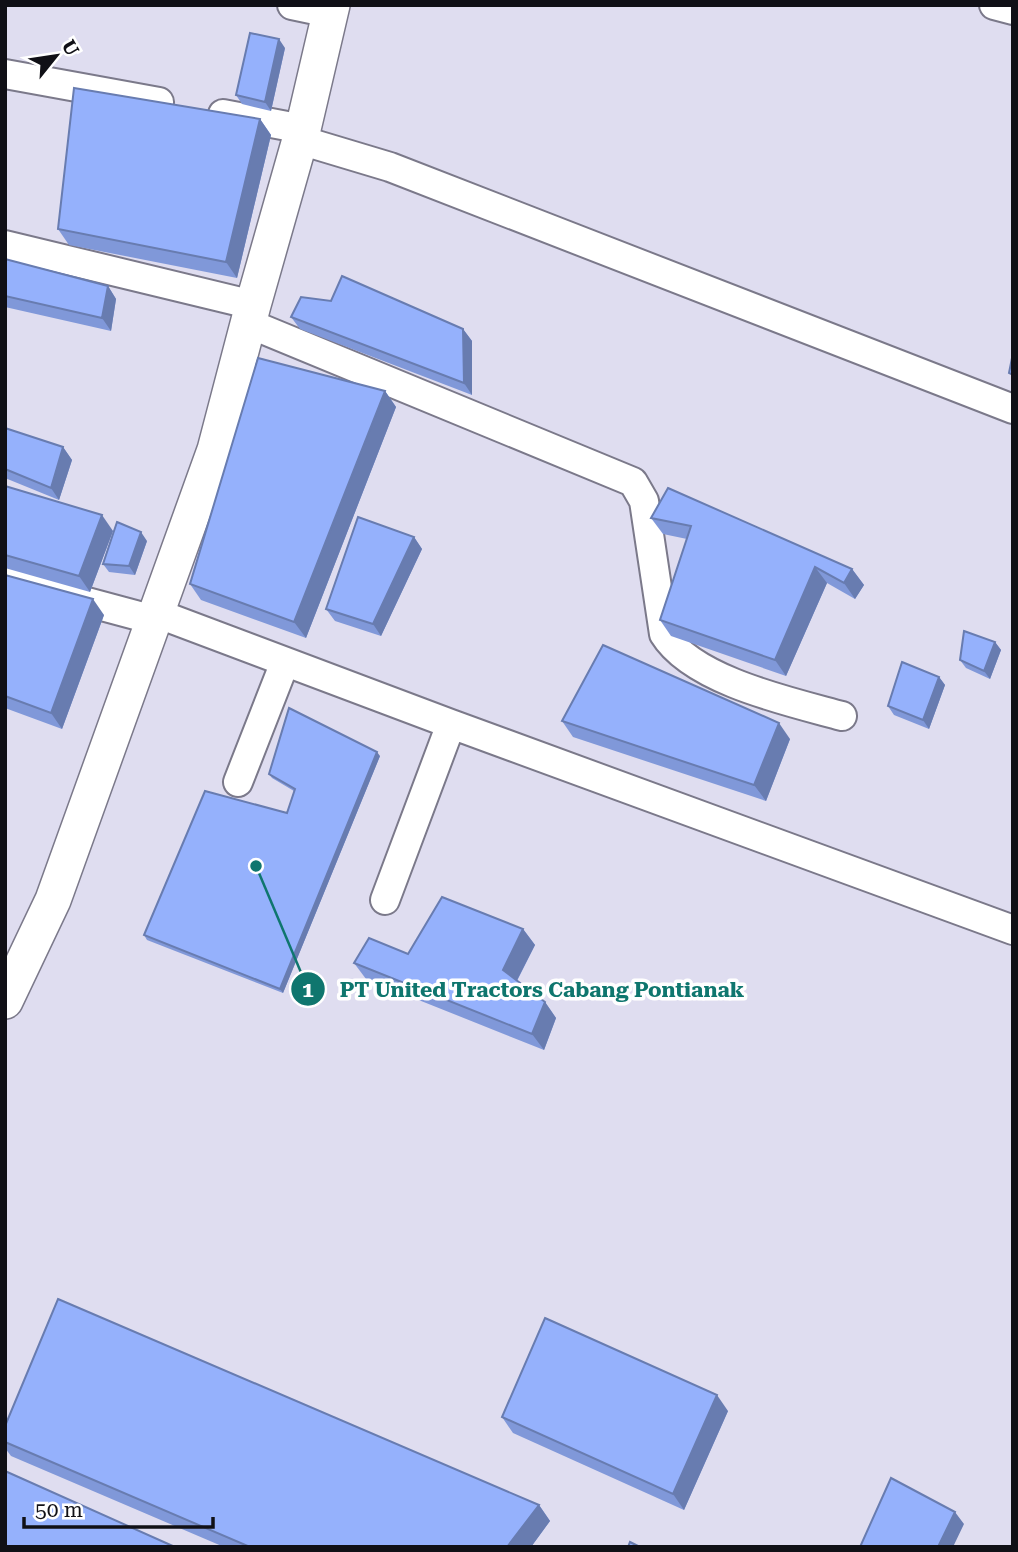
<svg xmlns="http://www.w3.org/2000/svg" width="1018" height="1552" viewBox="0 0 1018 1552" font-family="'Roboto Serif',serif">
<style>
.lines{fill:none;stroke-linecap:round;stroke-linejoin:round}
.minor-casing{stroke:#7b798a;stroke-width:32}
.major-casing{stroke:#7b798a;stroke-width:38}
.minor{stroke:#fff;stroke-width:28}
.major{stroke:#fff;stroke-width:35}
.wall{fill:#8098d9}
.shaded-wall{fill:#687cb0}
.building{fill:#95b1fc;stroke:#687cb0;stroke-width:2}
.leader{fill:none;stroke:#0f766e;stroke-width:2.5}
.callout-dot{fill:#0f766e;stroke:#fff;stroke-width:2.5}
.mark-label{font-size:21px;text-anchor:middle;font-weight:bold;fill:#fff}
.callout-label{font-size:21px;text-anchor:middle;font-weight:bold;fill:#0f766e;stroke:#fff;stroke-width:7;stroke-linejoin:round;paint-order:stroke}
</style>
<rect width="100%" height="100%" fill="#dfddf0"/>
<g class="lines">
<defs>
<path id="minor" d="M292,5l38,8
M994,5l19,5
M5,74l154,28
M223,114l80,15
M300,140l90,27 623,242
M5,245l248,60
M250,324l383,158 11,19 20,133c29,47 127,68 178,82
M5,580l149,40
M156,613l295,111 562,206
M238,782l47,-120
M385,900l66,-176"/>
<path id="major" d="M5,1001l48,-101 162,-450 38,-145 50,-176 29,-124"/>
</defs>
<!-- minor casing -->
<use href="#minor" class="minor-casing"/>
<!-- major casing -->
<use href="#major" class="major-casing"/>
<!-- minor -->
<use href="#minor" class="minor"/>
<!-- major -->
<use href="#major" class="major"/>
</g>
<!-- wall -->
<path class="wall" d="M285,48l-14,63 -29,-7 -6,-9z
M260,119l11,16 -34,143 -168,-33 -11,-16z
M5,259l103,27 8,13 -5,32 -106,-24z
M291,317l172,12 9,12v54l-172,-66z
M385,391l11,16 -90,231 -105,-38 -11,-16z
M5,428l58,19 9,13 -13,40 -54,-22z
M5,486l108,45 -23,61 -85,-24z
M668,488l184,81 12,16 -9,14 -28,-16 -41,93 -115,-40 -11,-16 27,-81 -24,-5 -12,-16z
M414,537l8,12 -41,87 -46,-15 -9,-12z
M147,541l-12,34 -26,-3 -6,-8z
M5,575l99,40 -42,114 -57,-21z
M995,642l6,8 -11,29 -24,-11 -6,-8z
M939,677l6,8 -16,44 -35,-14 -6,-9z
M562,721l228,18 -24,62 -193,-64z
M380,756l-97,237 -136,-53 -3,-5 143,-122 7,-22 -22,-13 -3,-4z
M523,929l12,16 -18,36 28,21 11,16 -12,32 -178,-71 -12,-16 54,-9z
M728,1411l-44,99 -171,-77 -11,-16z
M5,1426l534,79 11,16 -19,26h-307l-213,-91 -6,-8z"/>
<!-- shaded-wall -->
<path class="shaded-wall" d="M279,39l6,9 -14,63 -6,-9z
M260,119l11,16 -34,143 -11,-16z
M108,286l8,13 -5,32 -9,-13z
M463,329l9,12v54l-8,-12z
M385,391l11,16 -90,231 -12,-16z
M63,447l9,13 -13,40 -8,-12z
M102,515l11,16 -23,61 -11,-16z
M141,532l6,9 -12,34 -6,-9z
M414,537l8,12 -41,87 -8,-12z
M815,567l12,16 -41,93 -11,-16z
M852,569l12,16 -9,14 -11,-16z
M93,599l11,16 -42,114 -11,-16z
M995,642l6,8 -11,29 -6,-8z
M939,677l6,8 -16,44 -6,-9z
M779,723l11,16 -24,62 -12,-16z
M377,752l3,4 -97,237 -3,-4z
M523,929l12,16 -21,41 -11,-16z
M545,1002l11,16 -12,32 -12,-16z
M717,1395l11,16 -44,99 -11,-16z
M539,1505l11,16 -19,26h-24z
M955,1512l9,12 -11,23h-15z"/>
<!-- building -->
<path class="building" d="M250,33l29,6 -14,63 -29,-7z
M74,88l186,31 -34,143 -168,-33z
M5,259l103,27 -6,32 -97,-22z
M342,276l121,53 1,54 -173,-66 10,-20 30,4z
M1013,353v22l-4,-2z
M258,358l127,33 -91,231 -104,-38z
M5,428l58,19 -12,41 -46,-19z
M5,486l97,29 -23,61 -74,-21z
M668,488l184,81 -8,14 -29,-16 -40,93 -115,-40 31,-94 -40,-8z
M358,517l56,20 -41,87 -47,-15z
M117,522l24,10 -12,34 -26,-2z
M5,575l88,24 -42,114 -46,-17z
M964,631l31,11 -11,29 -24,-11z
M603,645l176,78 -25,62 -192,-64z
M902,662l37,15 -16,43 -35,-14z
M289,708l88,44 -97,237 -136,-54 61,-144 82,22 8,-24 -26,-15z
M442,897l81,32 -20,41 42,32 -13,32 -178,-71 15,-25 39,16z
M58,1299l481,206 -32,42h-257l-245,-105v-16z
M545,1318l172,77 -44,99 -171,-77z
M5,1471l170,76h-170z
M891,1478l64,34 -17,35h-78z
M630,1542l10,5h-12z"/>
<!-- callouts -->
<path class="leader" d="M256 866L308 989"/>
<g class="callout-dot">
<circle cx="256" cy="866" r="7"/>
<circle cx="308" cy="989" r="18"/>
</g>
<g class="mark-label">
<text x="308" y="997">1</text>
</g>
<g class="callout-label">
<text x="542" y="997">PT United Tractors Cabang Pontianak</text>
</g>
<!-- border -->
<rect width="1018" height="1552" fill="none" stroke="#101016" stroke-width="14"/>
<!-- north arrow -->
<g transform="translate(56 56) rotate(60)" stroke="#ffffff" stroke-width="5" paint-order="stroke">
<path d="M0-5L12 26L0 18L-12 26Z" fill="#101016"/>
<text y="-10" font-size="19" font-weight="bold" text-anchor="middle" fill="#101016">U</text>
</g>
<!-- scale -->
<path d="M24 1517v10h189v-10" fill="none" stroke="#101016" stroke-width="3.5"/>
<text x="35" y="1517" font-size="21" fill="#101016" stroke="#ffffff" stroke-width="5" paint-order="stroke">50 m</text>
</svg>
